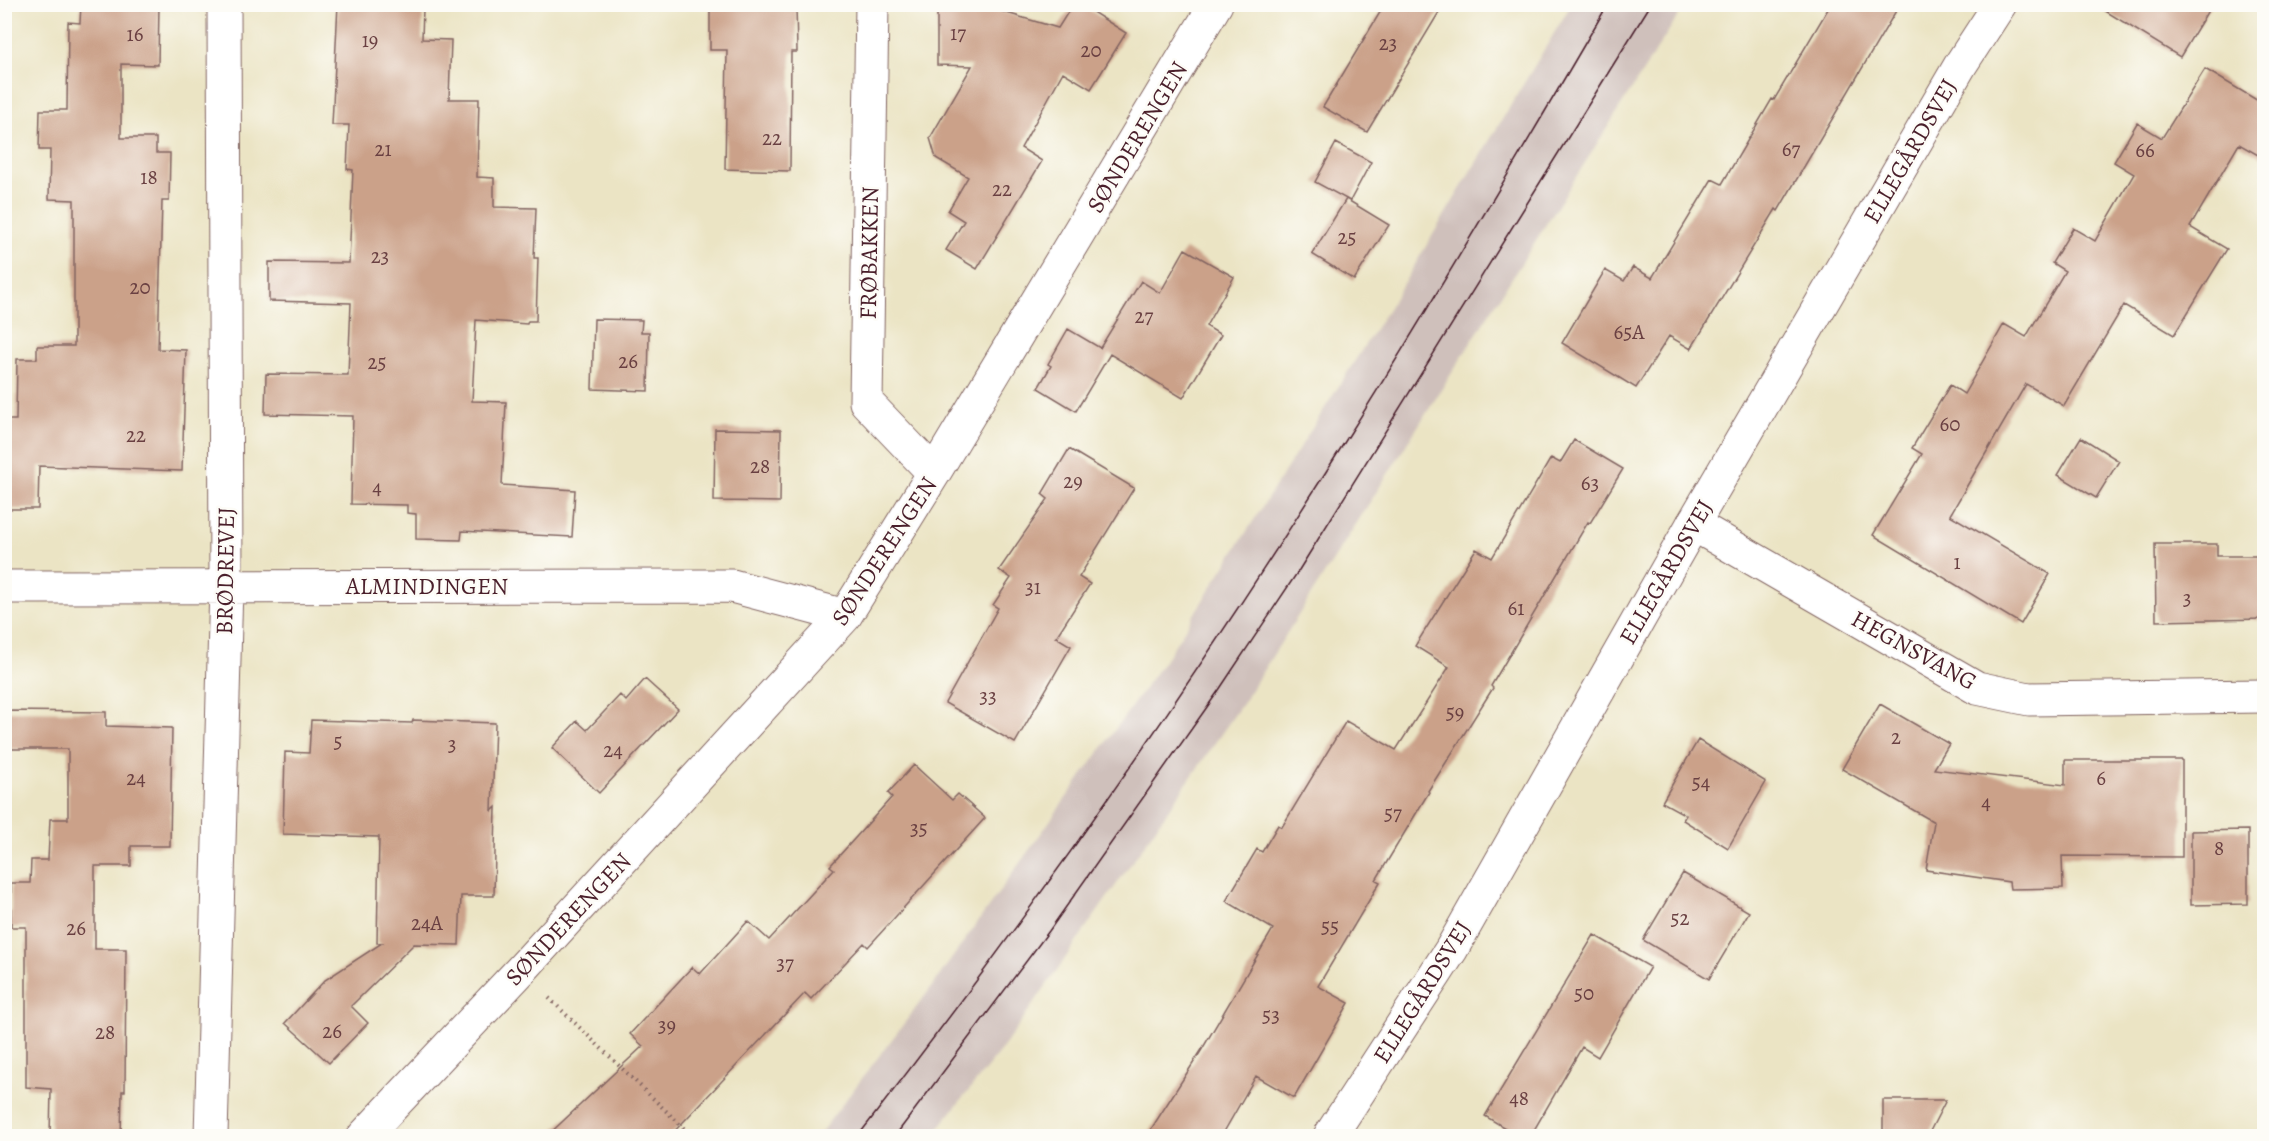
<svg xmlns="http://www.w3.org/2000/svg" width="2269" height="1141" viewBox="0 0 2269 1141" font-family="Alegreya,serif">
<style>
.industrial{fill:#cfc0bb}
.building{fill:#cba189}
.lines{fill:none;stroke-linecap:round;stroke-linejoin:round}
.minor-casing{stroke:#826461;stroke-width:35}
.tertiary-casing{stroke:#826461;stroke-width:35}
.path{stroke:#826461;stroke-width:4;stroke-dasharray:1.5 4.5;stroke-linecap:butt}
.minor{stroke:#fff;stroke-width:33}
.tertiary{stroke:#fff;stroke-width:33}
.tram{stroke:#4a1f2b;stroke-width:1.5}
.labels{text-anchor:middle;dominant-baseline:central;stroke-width:5;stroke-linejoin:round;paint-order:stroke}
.number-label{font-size:21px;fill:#6a4042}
.street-label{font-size:24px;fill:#4a1f2b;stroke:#fdfcf7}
</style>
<rect width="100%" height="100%" fill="#fdfcf7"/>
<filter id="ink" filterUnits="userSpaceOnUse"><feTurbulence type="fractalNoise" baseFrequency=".0167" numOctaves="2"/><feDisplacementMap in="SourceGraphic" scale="12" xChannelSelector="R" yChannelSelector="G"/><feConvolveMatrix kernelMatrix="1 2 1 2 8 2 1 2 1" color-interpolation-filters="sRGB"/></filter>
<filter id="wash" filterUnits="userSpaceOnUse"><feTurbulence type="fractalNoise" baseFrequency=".008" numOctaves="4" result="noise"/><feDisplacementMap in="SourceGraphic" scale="24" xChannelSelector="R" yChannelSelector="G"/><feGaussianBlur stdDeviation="1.35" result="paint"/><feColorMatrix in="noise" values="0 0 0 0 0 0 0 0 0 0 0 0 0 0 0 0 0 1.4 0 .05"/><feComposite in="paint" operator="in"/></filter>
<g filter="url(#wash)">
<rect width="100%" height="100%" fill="#ebe4c4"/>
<!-- industrial -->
<path class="industrial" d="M1571,5h114l-443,699 -242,348 -68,84h-114l107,-140 244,-342 227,-358z"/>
<g id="blocks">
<!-- building -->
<path class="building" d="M81,4h78l-1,61 -37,-1v74h35v15h14l-1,48h-7l-4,148 28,1 -4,121 -143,-5 -1,43h-34v-89h12l1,-61h20v-13h37v-146l-25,-1 1,-49h-11l1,-40h27l1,-88 12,1z
M338,4l85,4 -1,31 29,1 -2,59h30l-2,78 17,1v29l42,1 -2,50h4l-2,63h-8l-1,3 -51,-4 -4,81 34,1 -4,83 73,5 -3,47 -110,-6 -1,9 -45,-1v-25l-9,-1v-8l-56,-1 2,-88 -88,-2 1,-40 82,1 3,-72 -82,-2v-39l80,1 4,-93 -6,-1 2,-44h-17z
M710,4h86l1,48h-6l-1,119 -65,-2 2,-119h-17z
M937,4h56v5l65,19 15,-24h7l46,29 -35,56 -28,-17 -42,76 21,13 -65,108 -31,-19 18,-29 -16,-10 20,-34 -32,-19 -6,-20 42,-72 -35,-1z
M1385,4h59l-77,128 -44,-25z
M1831,4h69l-122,207 -2,-2 -85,140 -22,-13 -33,52 -74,-45 43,-73 19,11 9,-14 19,11 60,-99 10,5 50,-85 2,1z
M2094,4h118l-32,53z
M2205,69l60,36v54l-26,-15 -49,83 37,22 -53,86 -50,-30 -60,101 -38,-22 -76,131 100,59 -29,50 -148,-89 49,-81 -10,-6 38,-63 14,9 40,-70 22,13 39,-66 -13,-8 21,-35 22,13 39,-67 -20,-12 23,-39 25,15z
M1336,143l35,19 -21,39 -35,-19z
M1346,199l43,26 -35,55 -42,-26z
M1185,249l49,28 -28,49 15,9 -38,63 -73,-44 -34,57 -38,-23 13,-22 -3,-2 20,-35 32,19 41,-67 19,12z
M594,319l48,1 -1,12h8l-1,59 -56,-2z
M715,429l66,1 -1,72 -66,-1z
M2081,437l38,24 -23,37 -38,-23z
M1574,440l49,29 -33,54 -2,-1 -97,164 2,2 -65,103 1,1 -53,88 4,2 -62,104 31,17 -55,95 -38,-22 -35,61h-75l55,-86 72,-122 -47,-28 31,-52 5,3 16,-27 4,2 64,-106 50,29 53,-83 -34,-21 61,-97 16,9 59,-100 9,5z
M1069,449l65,39 -55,89 11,7 -34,53 15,9 -56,97 -70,-40 53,-95 -5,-3 18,-27 -12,-8 49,-71 -6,-5z
M2155,544h62v12h48v63l-109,2z
M645,679l33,30 -79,84 -47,-45 25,-27 10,9 33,-35 6,6z
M1880,704l69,40 -15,25 131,16v-25h117v97l-120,-1 1,32 -53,1 -1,-7 -83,-12 8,-48 -92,-53z
M4,711l102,1v14l66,2 -2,118h-39v20h-36v83h31l-1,142h-3l-1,46h-71l1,-48 -25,-2v-160h-15v-44h19l1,-23h17l2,-41h18v-70h-64z
M311,720l101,3 1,-3 82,3 -3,88 4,-4 -2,89h-33l-2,49 -45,-1 -63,62 17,17 -39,40 -44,-40 40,-43 57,-37h-5l2,-106 -96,-3 2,-82 24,1z
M1698,740l68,42 -38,66 -45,-28 3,-5 -24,-13z
M914,765l38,35 6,-6 27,24 -117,129 -4,-4 -53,56 -6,-6 -136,144h-123l97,-91 -13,-12 62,-67 8,7 48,-53 21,19 65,-71 -4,-3 62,-69 -4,-4z
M2248,830v74l-57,1v-74z
M1683,873l66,39 -40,67 -66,-39z
M1594,935l56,32 -52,90 -16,-10 -52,90h-10l-35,-21z
M1883,1100h63l-19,37h-44z"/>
</g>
</g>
<g filter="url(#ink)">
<use href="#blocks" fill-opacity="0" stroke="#826461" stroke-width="1.5"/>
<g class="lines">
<defs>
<path id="minor" d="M872,4l-6,398 68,71
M1693,524l284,164 52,11 235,-3
M4,587l728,-1 113,30
M211,1136l15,-550 -2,-582
M364,1136l157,-166 324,-354 89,-143 282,-469"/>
<path id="tertiary" d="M1330,1136l121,-186 242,-426 268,-460 39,-60"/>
</defs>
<!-- minor casing -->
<use href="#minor" class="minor-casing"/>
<!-- tertiary casing -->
<use href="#tertiary" class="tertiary-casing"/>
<!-- path -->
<path class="path" d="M549,998l143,138"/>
<!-- minor -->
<use href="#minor" class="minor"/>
<!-- tertiary -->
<use href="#tertiary" class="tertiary"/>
<!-- tram -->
<path class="tram" d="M858,1136c176,-225 341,-461 493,-704 89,-141 173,-284 257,-428
M895,1136l154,-205 170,-241 80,-120 352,-566"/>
</g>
</g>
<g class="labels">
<!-- number labels -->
<g class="number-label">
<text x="958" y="33">17</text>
<text x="135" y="34">16</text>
<text x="370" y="40">19</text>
<text x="1388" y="43">23</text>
<text x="1091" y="50">20</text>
<text x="772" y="138">22</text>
<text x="383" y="149">21</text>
<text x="1791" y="149">67</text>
<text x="2145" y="150">66</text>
<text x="149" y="177">18</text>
<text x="1002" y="189">22</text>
<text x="1347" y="237">25</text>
<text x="380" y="256">23</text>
<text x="140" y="287">20</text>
<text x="1144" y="316">27</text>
<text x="1629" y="332">65A</text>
<text x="628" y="361">26</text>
<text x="377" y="362">25</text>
<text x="1950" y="424">60</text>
<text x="136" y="435">22</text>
<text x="760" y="466">28</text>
<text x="1073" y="481">29</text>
<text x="1590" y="483">63</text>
<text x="377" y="487">4</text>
<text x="1957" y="562">1</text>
<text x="1033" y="587">31</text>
<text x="2187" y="598">3</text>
<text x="1516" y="608">61</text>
<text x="988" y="696">33</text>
<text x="1455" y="712">59</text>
<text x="1896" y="737">2</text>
<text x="338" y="741">5</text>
<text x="452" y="744">3</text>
<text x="613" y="750">24</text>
<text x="136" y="778">24</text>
<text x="2101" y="778">6</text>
<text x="1701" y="782">54</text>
<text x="1986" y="802">4</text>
<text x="1393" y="813">57</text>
<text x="919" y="828">35</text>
<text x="2219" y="848">8</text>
<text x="1680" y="918">52</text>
<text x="427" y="923">24A</text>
<text x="1330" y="926">55</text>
<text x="76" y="928">26</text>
<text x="785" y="963">37</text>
<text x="1584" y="993">50</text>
<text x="1271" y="1015">53</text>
<text x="667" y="1025">39</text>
<text x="332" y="1031">26</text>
<text x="105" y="1032">28</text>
<text x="1519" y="1098">48</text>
</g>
<!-- street labels -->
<g class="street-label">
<text transform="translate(1137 137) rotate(-59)">SØNDERENGEN</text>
<text transform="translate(1910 151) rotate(-60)">ELLEGÅRDSVEJ</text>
<text transform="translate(869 253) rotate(-89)">FRØBAKKEN</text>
<text transform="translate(884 551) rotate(-57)">SØNDERENGEN</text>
<text transform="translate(225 571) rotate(-89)">BRØDREVEJ</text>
<text transform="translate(1666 572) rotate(-60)">ELLEGÅRDSVEJ</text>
<text x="427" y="586">ALMINDINGEN</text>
<text transform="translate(1914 650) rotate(29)">HEGNSVANG</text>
<text transform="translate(568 919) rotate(-47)">SØNDERENGEN</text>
<text transform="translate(1422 992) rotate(-58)">ELLEGÅRDSVEJ</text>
</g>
</g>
<!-- margin -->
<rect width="2269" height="1141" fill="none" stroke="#fdfcf7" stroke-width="24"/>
</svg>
